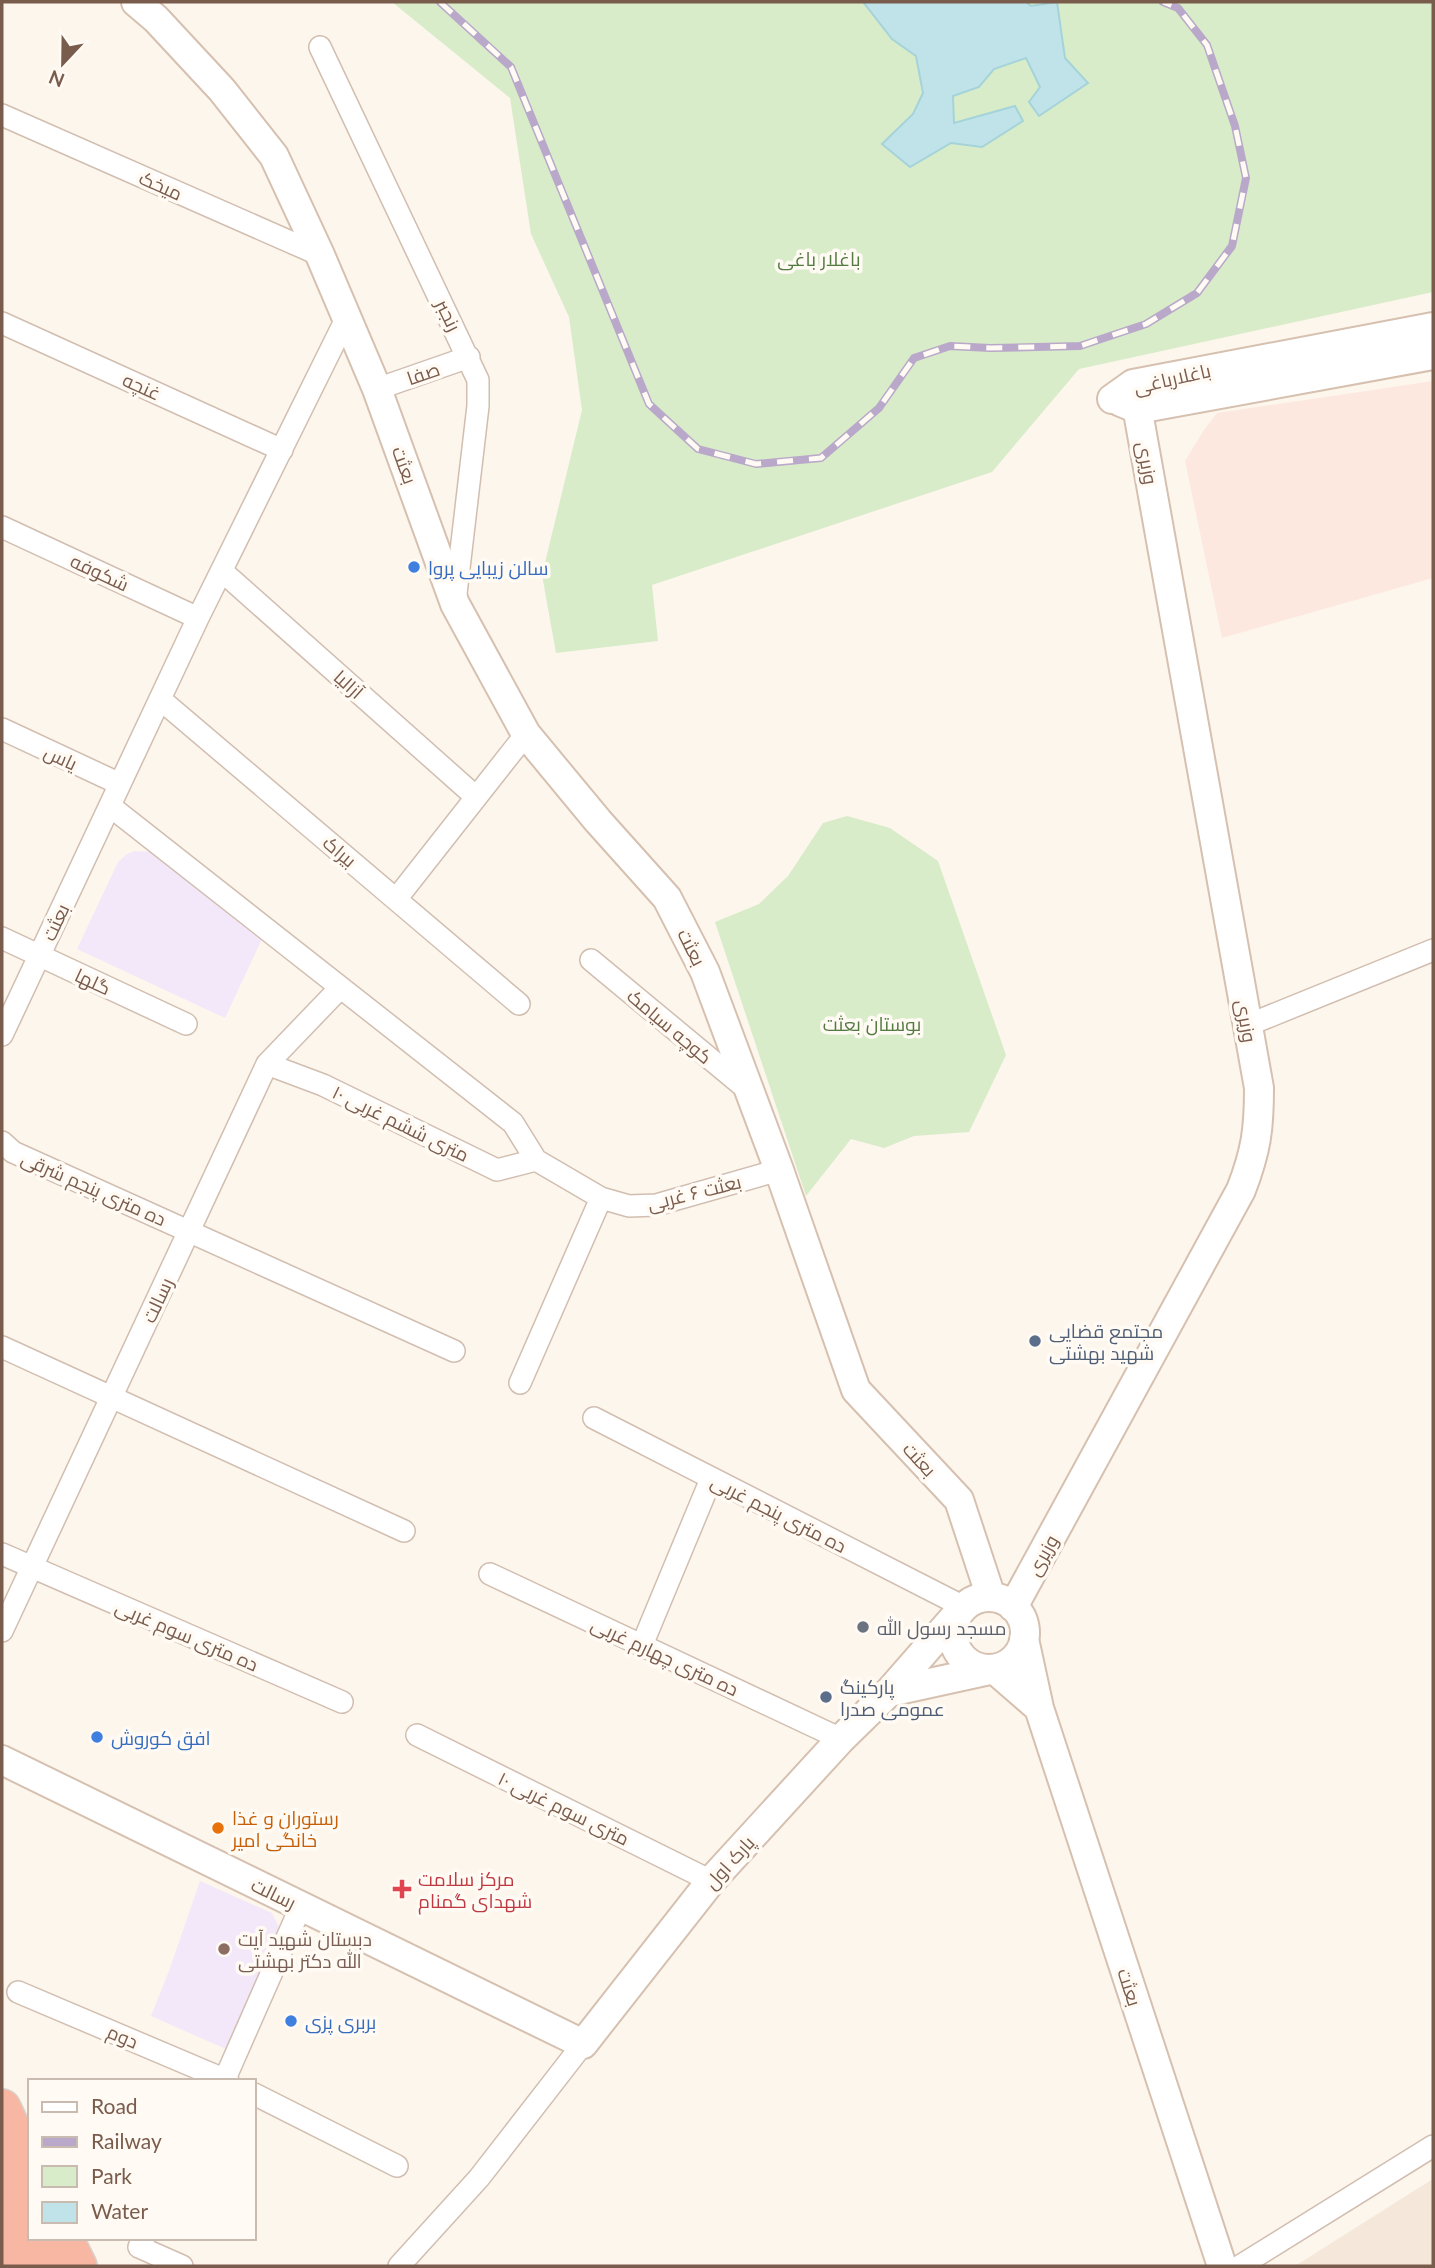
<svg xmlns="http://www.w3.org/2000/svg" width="1435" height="2268" viewBox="0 0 1435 2268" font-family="Lato,Cairo,sans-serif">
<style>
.residential{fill:#f5e8da}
.commercial{fill:#fde8e0}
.education{fill:#f3e8fa}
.green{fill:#d8ecc9}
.water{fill:#bfe3e8;stroke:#a5d3da;stroke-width:2}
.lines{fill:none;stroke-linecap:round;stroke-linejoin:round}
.street-casing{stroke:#d1beb0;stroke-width:24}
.secondary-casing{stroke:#d6c0b0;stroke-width:32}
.highway-casing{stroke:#dad1cd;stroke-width:40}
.street{stroke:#fff;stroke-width:21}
.secondary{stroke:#fff;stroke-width:28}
.highway{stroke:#f7b7a3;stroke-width:37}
.rail-casing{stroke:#b9a8c9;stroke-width:8}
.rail{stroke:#fffaf3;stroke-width:5;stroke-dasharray:16;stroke-linecap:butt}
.shop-dot{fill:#3f7fe0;stroke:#fffaf3;stroke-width:2.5}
.service-dot{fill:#5c6f8a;stroke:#fffaf3;stroke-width:2.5}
.worship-dot{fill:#6b7280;stroke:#fffaf3;stroke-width:2.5}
.food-dot{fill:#e8710a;stroke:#fffaf3;stroke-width:2.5}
.health-dot{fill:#e0444e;stroke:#fffaf3;stroke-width:2.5}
.education-dot{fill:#8d6e63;stroke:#fffaf3;stroke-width:2.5}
.labels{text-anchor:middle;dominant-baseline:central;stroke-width:7;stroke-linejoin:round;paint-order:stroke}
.street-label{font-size:19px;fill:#7a5c4d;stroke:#fffaf3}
.park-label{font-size:19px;fill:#537a41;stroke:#fffaf3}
.shop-label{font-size:19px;fill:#366cbe;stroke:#fffaf3;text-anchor:start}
.service-label{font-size:19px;fill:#4e5e75;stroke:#fffaf3;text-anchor:start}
.worship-label{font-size:19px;fill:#5b616d;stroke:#fffaf3;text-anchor:start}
.food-label{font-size:19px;fill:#c56008;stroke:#fffaf3;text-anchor:start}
.health-label{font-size:19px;fill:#be3a42;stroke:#fffaf3;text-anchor:start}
.education-label{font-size:19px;fill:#785e54;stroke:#fffaf3;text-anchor:start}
</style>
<rect width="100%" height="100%" fill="#fdf6ec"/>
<!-- residential -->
<path class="residential" d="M1433,2179v87h-138l133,-84z"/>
<!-- commercial -->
<path class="commercial" d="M1433,381v197l-211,60 -37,-177 19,-31 13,-17z"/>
<!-- education -->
<path class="education" d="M135,851l17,1 110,87 -37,79 -148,-69 41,-87 9,-8z
M200,1881l72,32 7,14 -31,78 -20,45 -77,-34 18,-45z"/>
<!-- green -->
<path class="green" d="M392,2h1041v290l-354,77 -87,103 -340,113 6,56 -102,12 -14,-78 40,-165 -13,-93 -38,-83 -21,-136z
M847,816l43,12 48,33 68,194 -37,77 -55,4 -30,12 -33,-9 -45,57 -91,-274 44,-18 29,-28 35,-53z"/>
<!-- water -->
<path class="water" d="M866,2h160l5,4 26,-4 8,56 23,25 -49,33 -10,-14 11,-15 -14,-29 -32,11 -15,18 -26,9 1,27 61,-17 8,15 -41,26 -31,-4 -41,24 -28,-23 31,-30 10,-21 -7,-37 -24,-17 -28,-36z"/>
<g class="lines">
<defs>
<path id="street" d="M320,47l158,333v26l-23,196
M2,115l318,140
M2,323l280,127
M377,389l92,-32
M2,527l196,91
M223,572l253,225
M160,699l359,305
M2,729l118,55
M110,806l403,317 23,37 65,38 28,8 27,-1 123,-35
M397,898l129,-164
M2,938l184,86
M591,960l158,131
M1248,1025l185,-75
M2,1035l196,-417 149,-301
M267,1064l56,21 174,85 39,-10
M2,1142l11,10 441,199
M2,1347l402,184
M520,1383l81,-185
M594,1418l370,189
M2,1554l340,148
M490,1574l351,165
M2,1631l265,-567 73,-76
M642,1645l69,-166
M417,1735l294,146
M18,1992l210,89
M224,2081l77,-175
M254,2094l143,72
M144,2238l-5,9 43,19
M399,2266l80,-88 104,-134
M1240,2266l193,-120"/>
<path id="secondary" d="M136,2l20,17 66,71 52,66 46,99 57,134 78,215 71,130 72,87 69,77 38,74 74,198 77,220 103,110 32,97
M1112,399l21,-15 300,-57
M1121,402l17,7 295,-54
M953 1633a36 36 0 1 1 72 0a36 36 0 1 1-72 0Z
M1013,1607l228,-417c15,-39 18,-60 18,-102l-126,-704
M1024,1639l15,69 183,558
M889,1692l105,-23 45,39
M2,1760l581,284 128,-163 130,-142 48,-47 70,-80"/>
<path id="highway" d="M2,2108l28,60
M2,2171l28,58
M2,2234l16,32
M34,2238l14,28
M64,2238l14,28"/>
</defs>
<!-- street casing -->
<use href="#street" class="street-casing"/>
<!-- secondary casing -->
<use href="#secondary" class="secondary-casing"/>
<!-- highway casing -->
<use href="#highway" class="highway-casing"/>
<!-- street -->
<use href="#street" class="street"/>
<!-- secondary -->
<use href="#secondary" class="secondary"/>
<!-- highway -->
<use href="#highway" class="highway"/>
<defs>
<path id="rail" d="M440,2l71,65 138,337 49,45 58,15 65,-6 58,-50 35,-50 36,-12 40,2 90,-2 66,-22 51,-31 35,-47 14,-68 -11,-52 -28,-81 -29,-37 -15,-6"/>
</defs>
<!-- rail casing -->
<use href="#rail" class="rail-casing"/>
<!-- rail -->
<use href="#rail" class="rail"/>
</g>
<!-- markers -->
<g class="shop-dot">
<circle cx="414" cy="567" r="7"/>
<circle cx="97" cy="1737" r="7"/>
<circle cx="291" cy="2021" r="7"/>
</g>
<g class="service-dot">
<circle cx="1035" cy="1341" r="7"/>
<circle cx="826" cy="1697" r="7"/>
</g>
<circle class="worship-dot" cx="863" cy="1627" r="7"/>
<circle class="food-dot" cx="218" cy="1828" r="7"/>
<path class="health-dot" d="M398.5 1878.5h7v7h7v7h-7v7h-7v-7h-7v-7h7z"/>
<circle class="education-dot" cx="224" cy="1949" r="7"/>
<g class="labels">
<!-- street labels -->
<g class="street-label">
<text transform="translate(161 185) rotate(24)">میخک</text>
<text transform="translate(449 315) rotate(64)">رنجبر</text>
<text transform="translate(423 373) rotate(-19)">صفا</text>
<text transform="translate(1172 378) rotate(-13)">باغلارباغی</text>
<text transform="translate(142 386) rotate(24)">غنچه</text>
<text transform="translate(1148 463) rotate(80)">وزیری</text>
<text transform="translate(405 465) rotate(70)">بعثت</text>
<text transform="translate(100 572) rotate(25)">شکوفه</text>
<text transform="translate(349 684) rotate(42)">آزالیا</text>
<text transform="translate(61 757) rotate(25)">یاس</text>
<text transform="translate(340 851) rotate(40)">بیراک</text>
<text transform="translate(55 922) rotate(-65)">بعثت</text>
<text transform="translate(692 947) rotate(63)">بعثت</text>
<text transform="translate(93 981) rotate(25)">گلها</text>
<text transform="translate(1247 1021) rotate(80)">وزیری</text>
<text transform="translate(670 1026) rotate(40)">کوچه سیامک</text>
<text transform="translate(401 1123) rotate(26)">۱۰ متری ششم غربی</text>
<text transform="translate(94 1188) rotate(24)">ده متری پنجم شرقی</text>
<text transform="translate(694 1192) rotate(-14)">بعثت ۶ غربی</text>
<text transform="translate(157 1300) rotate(-65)">رسالت</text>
<text transform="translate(920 1459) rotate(47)">بعثت</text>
<text transform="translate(779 1513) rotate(27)">ده متری پنجم غربی</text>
<text transform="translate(1042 1555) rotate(-61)">وزیری</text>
<text transform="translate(187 1635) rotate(23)">ده متری سوم غربی</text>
<text transform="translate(665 1656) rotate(25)">ده متری چهارم غربی</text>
<text transform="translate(564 1808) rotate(26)">۱۰ متری سوم غربی</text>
<text transform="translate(729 1862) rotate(-48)">پارک اول</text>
<text transform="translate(274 1893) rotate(26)">رسالت</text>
<text transform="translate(1130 1987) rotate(72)">بعثت</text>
<text transform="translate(123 2036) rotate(23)">دوم</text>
</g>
<!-- park labels -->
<g class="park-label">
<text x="819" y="258">باغلار باغی</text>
<text x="872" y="1023">بوستان بعثت</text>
</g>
<!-- shop labels -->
<g class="shop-label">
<text x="428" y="567">سالن زيبايى پروا</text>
<text x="111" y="1737">افق کوروش</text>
<text x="305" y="2021">بربری پزی</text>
</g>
<!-- service labels -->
<g class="service-label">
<text x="1049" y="1330">مجتمع قضایی<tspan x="1049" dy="22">شهید بهشتی</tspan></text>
<text x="840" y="1686">پارکینگ<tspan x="840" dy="22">عمومی صدرا</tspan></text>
</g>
<!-- worship labels -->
<g class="worship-label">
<text x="877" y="1627">مسجد رسول الله</text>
</g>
<!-- food labels -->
<g class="food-label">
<text x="232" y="1817">رستوران و غذا<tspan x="232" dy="22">خانگی امیر</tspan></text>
</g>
<!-- health labels -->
<g class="health-label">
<text x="418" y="1878">مرکز سلامت<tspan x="418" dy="22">شهدای گمنام</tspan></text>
</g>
<!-- education labels -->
<g class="education-label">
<text x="238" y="1938">دبستان شهید آیت<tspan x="238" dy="22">الله دکتر بهشتی</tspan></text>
</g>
</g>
<!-- border -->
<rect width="1435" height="2268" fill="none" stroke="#7a5c4d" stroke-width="7"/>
<!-- legend -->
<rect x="28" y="2079" width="228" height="161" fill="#fffaf3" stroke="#cabbb1" stroke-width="2"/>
<rect x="42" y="2102" width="35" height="10" fill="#ffffff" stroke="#cabbb1" stroke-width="2"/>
<text x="91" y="2114" font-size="21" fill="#7a5c4d">Road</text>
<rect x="42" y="2137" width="35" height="10" fill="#b9a8c9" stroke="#cabbb1" stroke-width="2"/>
<text x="91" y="2149" font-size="21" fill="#7a5c4d">Railway</text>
<rect x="42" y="2166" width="35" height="21" fill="#d8ecc9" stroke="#cabbb1" stroke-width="2"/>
<text x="91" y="2184" font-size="21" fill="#7a5c4d">Park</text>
<rect x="42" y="2202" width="35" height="21" fill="#bfe3e8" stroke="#cabbb1" stroke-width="2"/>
<text x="91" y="2219" font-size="21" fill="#7a5c4d">Water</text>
<!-- north arrow -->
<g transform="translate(63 63) rotate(202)" stroke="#fffaf3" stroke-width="5" paint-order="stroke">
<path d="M0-5L12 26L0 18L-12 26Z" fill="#7a5c4d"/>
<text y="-10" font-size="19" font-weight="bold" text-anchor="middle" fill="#7a5c4d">N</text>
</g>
</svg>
